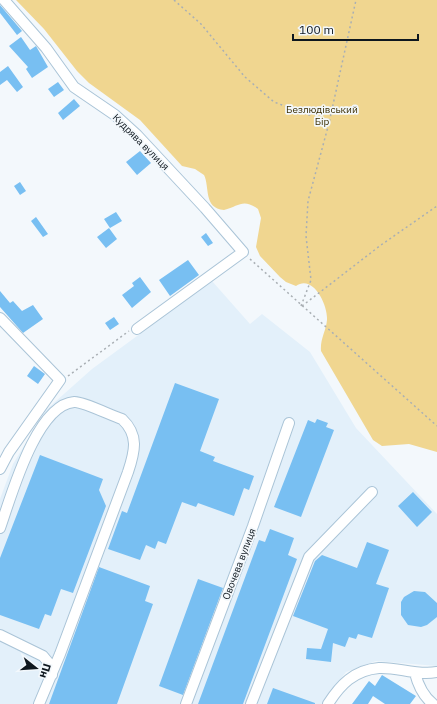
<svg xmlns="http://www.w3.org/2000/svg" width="437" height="704" viewBox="0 0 437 704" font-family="'IBM Plex Sans',sans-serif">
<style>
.built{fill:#e3f0fa}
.green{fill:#f0d690}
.building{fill:#78bff2}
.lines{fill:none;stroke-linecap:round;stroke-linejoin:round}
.minor-casing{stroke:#aac4d7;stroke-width:12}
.path{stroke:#a9afb4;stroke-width:1.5;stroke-dasharray:2 3;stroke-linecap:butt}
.minor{stroke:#fff;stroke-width:10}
.labels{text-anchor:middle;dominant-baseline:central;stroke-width:3.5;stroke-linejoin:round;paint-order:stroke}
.park-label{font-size:10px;fill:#3c2e00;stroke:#f3f8fc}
.street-label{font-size:10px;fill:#0e171e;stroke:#f3f8fc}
</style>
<rect width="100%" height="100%" fill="#f3f8fc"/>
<!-- built -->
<path class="built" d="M212,281l38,43 12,-10 48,38 46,76 81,86v152l-61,-5 -30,11 -24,32h-322v-205l13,-35 33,-54 46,-41z"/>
<!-- green -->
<path class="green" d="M16,0h421v452l-28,-8 -27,2 -9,-6 -52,-89c-1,-12 5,-20 6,-31 1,-15 -14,-46 -31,-34l-10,-4 -6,-5 -20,-21 -4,-9 5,-29 -3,-9c-15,-11 -19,-3 -34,1 -21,-2 -14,-23 -20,-35l-9,-6 -13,-3 -42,-46 -51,-37 -12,-12 -33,-42z"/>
<!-- building -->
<path class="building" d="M0,5l22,26 -5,4 -17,-22z
M21,37l9,13 6,-4 12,21 -16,11 -6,-9 2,-2 -19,-21z
M8,66l15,21 -6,5 -10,-12 -7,5v-13z
M58,82l6,8 -10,7 -6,-8z
M74,99l6,7 -17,14 -5,-7z
M140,151l11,12 -14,12 -11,-13z
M20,182l6,9 -6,4 -6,-9z
M116,212l6,9 -12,7 -6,-9z
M36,217l12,17 -5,3 -12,-16z
M109,228l8,11 -11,9 -9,-11z
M206,233l7,10 -5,3 -7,-9z
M188,260l11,15 -29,21 -11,-16z
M140,277l11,15 -19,16 -10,-13 12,-9 -2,-3z
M0,291l10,12 3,-2 9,10 11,-6 10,14 -20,14 -23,-26z
M114,317l5,7 -9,6 -5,-7z
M34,366l11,8 -7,10 -11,-8z
M175,383l44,16 -19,52 15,6 -2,4 41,15 -5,14 -5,-2 -10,28 -36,-13 -2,4 -14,-5 -16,42 -8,-3 -3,8 -9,-4 -6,15 -32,-11 14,-38 5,2z
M317,419l11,4 -2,4 8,3 -33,87 -27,-10 34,-87 7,3z
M40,455l63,24 -4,11 7,16 -33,87 -12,-4 -10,27 -6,-2 -6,15 -39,-14v-57z
M413,492l19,20 -15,15 -19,-21z
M270,529l24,9 -6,17 9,4 -54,145h-45l61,-164 6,2z
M367,542l22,8 -13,34 13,4 -17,50 -14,-4 -2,5 -7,-2 -4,10 -12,-4 -2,19 -25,-3 1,-11 14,1 7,-20 -35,-13 22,-55 7,-6 35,13z
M99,567l51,19 -5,15 8,3 -36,100h-68z
M198,579l25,9 -40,107 -24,-9z
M414,591l11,1 12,11v14l-10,8 -6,2 -13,-2 -7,-10v-13l3,-5z
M382,675l34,21 -6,8h-25l-12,-8 -5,8h-16l17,-23 6,5z
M273,688l42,15v1h-48z"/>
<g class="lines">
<defs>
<path id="minor" d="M4,0l42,48 28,39 41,28 22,20 68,73 38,44 -106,77
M0,318l60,62 -51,72 -9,17
M0,528c11,-31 36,-123 74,-126 8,-1 38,14 48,17 17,16 13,32 6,53l-68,182 -21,50
M0,635l43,21 5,6 4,13
M415,673c3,12 8,23 18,31
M186,704l67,-178 36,-103
M251,704l58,-147 63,-65
M328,704c12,-19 26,-34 51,-36 19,-1 38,8 58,4"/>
</defs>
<!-- minor casing -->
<use href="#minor" class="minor-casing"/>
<!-- path -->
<path class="path" d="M174,0l27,24 44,53 29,25 35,13 22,-4
M250,259l187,167
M301,306l10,-26 -5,-44 2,-35 21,-78 27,-123
M302,306l79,-61 56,-39
M68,376l61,-45"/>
<!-- minor -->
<use href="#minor" class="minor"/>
</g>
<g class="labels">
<!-- park labels -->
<g class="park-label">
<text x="322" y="109">Безлюдівський<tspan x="322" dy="12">Бір</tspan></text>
</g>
<!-- street labels -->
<g class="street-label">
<text transform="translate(141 142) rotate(45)">Кудрява вулиця</text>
<text transform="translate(239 564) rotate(-69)">Овочева вулиця</text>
</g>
</g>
<!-- north arrow -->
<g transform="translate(36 668) rotate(107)" stroke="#f3f8fc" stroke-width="3" paint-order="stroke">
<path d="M0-3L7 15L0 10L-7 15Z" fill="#0e171e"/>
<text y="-6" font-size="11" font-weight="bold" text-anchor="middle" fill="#0e171e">Пн</text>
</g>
<!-- scale -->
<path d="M293 34v6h125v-6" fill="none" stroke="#0e171e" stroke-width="2"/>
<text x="299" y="34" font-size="12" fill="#0e171e" stroke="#f3f8fc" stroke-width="3" paint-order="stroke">100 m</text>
</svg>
